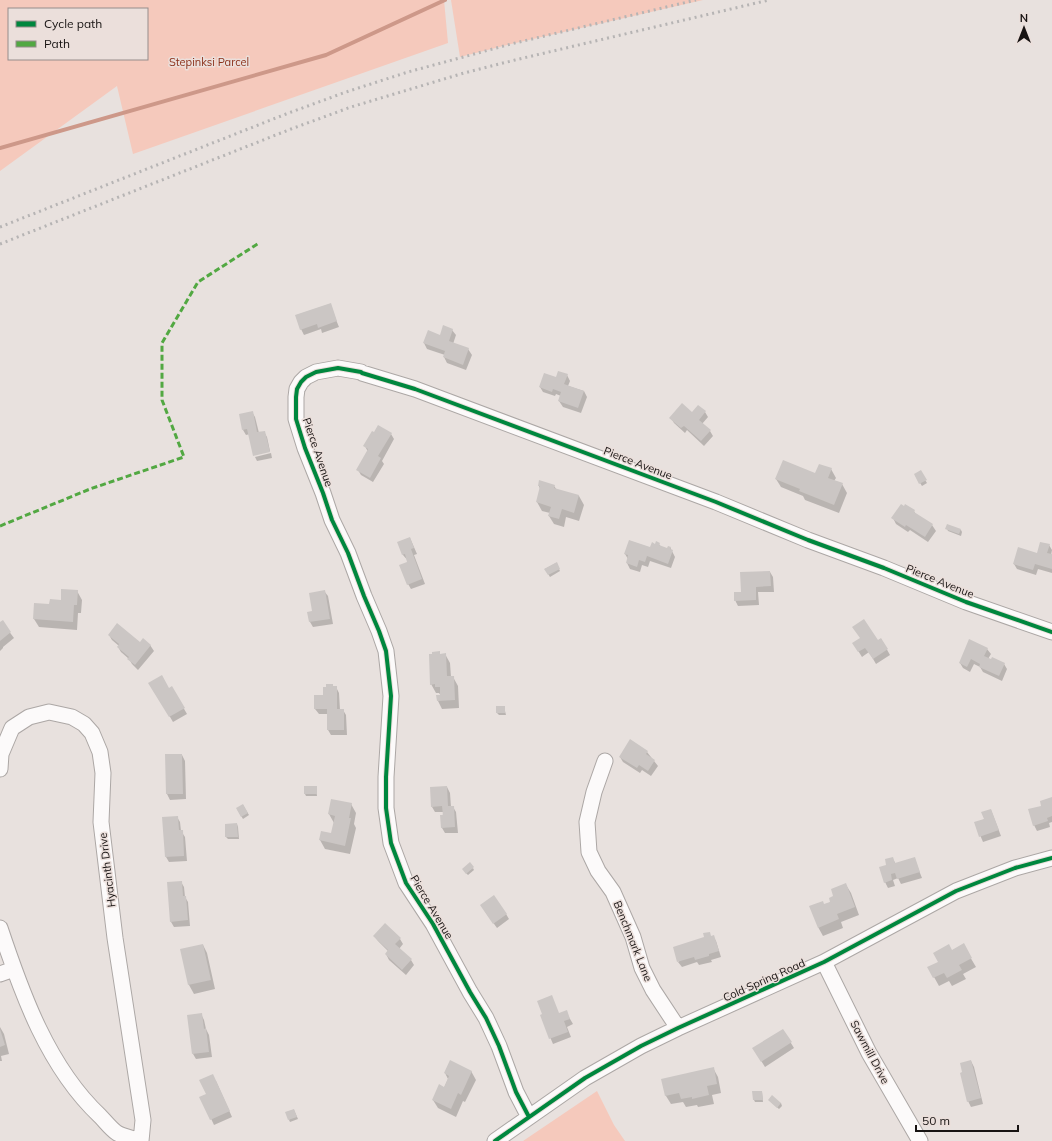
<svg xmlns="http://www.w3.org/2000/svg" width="1052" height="1141" viewBox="0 0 1052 1141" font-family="Mulish,sans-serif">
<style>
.green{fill:#f5c9bc;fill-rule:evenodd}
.shadow{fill:#0003}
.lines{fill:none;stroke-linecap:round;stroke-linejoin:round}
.stream{stroke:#cd9889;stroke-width:4}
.building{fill:#cbc6c4}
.minor-casing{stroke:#aca7a5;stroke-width:17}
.minor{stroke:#fcfafa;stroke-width:15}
.rail{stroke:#b6b4b4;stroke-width:3;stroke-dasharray:2 4;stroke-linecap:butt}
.quiet{stroke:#52a842;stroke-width:3;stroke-dasharray:6 3;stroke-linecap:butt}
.cycleway-casing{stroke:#ebdfdb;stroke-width:6}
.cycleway{stroke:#00873e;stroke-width:4}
.labels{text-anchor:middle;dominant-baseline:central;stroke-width:3;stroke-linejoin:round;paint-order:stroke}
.park-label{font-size:11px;fill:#8b3019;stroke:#ebdfdb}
.street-label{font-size:11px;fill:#171312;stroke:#ebdfdb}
</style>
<rect width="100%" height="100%" fill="#e8e1de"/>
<!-- green -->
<path class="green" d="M0,0h444l4,43 -315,111 -16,-68 -117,85zM9,9h138v50h-138z
M451,0h252l-192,44 -51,13z
M597,1091l17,34 11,16h-102z"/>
<!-- shadow -->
<path class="shadow" d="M330,305l9,22 -17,6 -1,-4 -17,6 -3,-6z
M452,330l4,5 -3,9 15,5 4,6 -6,15 -19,-7 -3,-6 1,-2 -18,-6 -3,-6z
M567,375l3,6 -2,5 16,5 3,6 -6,16 -18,-6 -4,-6 2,-5 -5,-2 -1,2 -12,-4 -3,-5 17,-9z
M252,412l3,5 4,16 5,-1 3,5 3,14 -16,4v1l-4,-22 -4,1 -3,-5z
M705,412l3,5 -6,7 8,7 3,5 -9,10 -17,-16 -2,3 -11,-10 -3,-5z
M391,434l3,5 -12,22 2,3 -11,18 -12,-7 -3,-5 10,-18 -3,-6z
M271,453l1,5 -15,3 -2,-4z
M831,469l5,9 -2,3 8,3 5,9 -8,20 -34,-13 -2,-4 -22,-9 -5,-8 40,-5z
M920,472l7,11 -5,3 -7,-11z
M539,486h15l3,4 22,6 5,9 -5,16 -13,-4 -2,10 -10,-3 -5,-8 1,-3 -8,-2 -5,-9 3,-13z
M914,511l2,4 16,10 4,6 -8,11 -18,-12 -2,2 -12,-8 -3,-6z
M947,529l14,1 1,2 -1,4 -13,-5z
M410,538l7,16 -3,1 11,29 -14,5 -3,-5 1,-22 -6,-7 -4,-13z
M659,544l2,3 7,2 2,-2 5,10 -4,11 -21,-7 -2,6 -6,-2 -2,7 -10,-3 -3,-6 1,-4 -3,-5 26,-5z
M1049,545l3,5 -1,5h1v18l-14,-4 -2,6 -19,-6 -3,-5 23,-10z
M556,563l4,8 -10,6 -5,-8z
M770,572l3,5 1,15h-16l1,13 -21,1 -3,-6 7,-7z
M77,591l5,9 -1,13h-3l-1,17 -38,-3 -5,-8 16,-14 12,-4z
M324,591l4,5 5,28 -20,3 -3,-5 -2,-9 5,-1z
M2,622l12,16 -11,9v1l-3,3v-27z
M109,635l41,10 4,6 -16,19 -6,-6 -3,-5 -8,-7 -3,-5 1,-1 -7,-6z
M881,639l9,16 -14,9 -7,-12 -7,5 -5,-8z
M987,649l4,5 -3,5 16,5 3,5 -5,12 -19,-9 -3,-5 -6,-3 -4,8 -7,-4 -3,-5z
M445,654l5,9 1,14h2l5,9 1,22 -17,1 -4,-8 3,-5 -2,-3h-3l-5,-9 9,-29z
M150,683l19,6 3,-1 15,26 -14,8z
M336,687l3,6 1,17h3l3,5 1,20h-16l-3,-5v-16h-9l-4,-5 9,-13 3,-8z
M504,707l2,8h-7l-2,-2z
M647,752l11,14 -7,10 -9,-6 -2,3 -17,-11 -3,-5z
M166,755h16l3,6 1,38 -16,1 -3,-6z
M316,787l1,9h-11l-1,-2z
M447,787l3,6 1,14h2l3,5 2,21h-13l-3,-5 1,-16h-8l-3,-5z
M1052,800v22l-3,1 1,4 -13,4 -3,-6z
M351,804l5,9 -2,11 2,4 -6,26 -25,-5 -5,-9 12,-6 2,-11 -5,-9z
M243,805l6,10 -6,4 -6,-10z
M991,810l10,26 -18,6 -8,-19 10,-4z
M177,817l3,5 1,9 4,6 2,24 -18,1 -3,-5z
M237,824l1,3 1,12h-11l-2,-2z
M892,858l4,6 18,-6 8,20 -21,6 -3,-6 -5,2 2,6 -7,2 -3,-6 3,-16z
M473,868l1,2 -6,5 -3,-3z
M181,882l3,5 1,10 3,5 2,24 -16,1 -3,-5z
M846,885l5,8 8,22 -18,7 2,6 -20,8 -5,-9 6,-22 7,-3z
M484,910l22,4 3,5 -12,9z
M374,936l26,3 3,5 -4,5 12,11 3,5 -8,10 -17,-15 -3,-6 2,-3 -10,-10z
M713,936l3,5 5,16 -10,3 1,2 -13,3 -2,-3 -15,5 -4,-5z
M203,945l4,8 8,36 -21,5 -5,-9 -8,-35z
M963,945l13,22 -13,7 3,5 -14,7 -3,-5 -10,5 -10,-18 10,-6 12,-11z
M566,1012l7,12 -6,3 4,10 -18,7 -12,-28 18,-2z
M201,1014l3,6 2,9 3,6 3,22 -16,2 -3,-5z
M0,1027l4,7 5,20 -8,2 1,5h-2z
M783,1030l11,18 -29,19 -8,-13z
M971,1061l3,6 9,37 -12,3 -3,-6z
M713,1068l5,9 3,16 -9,2 2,9 -16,3 -1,-2 -11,2 -3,-5 -12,2 -5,-8 -3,-16z
M471,1071l5,9 -11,22 -2,-1 -7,16 -18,-9 -5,-8 11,-12 4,-9 -3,-6z
M216,1081l16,36 -18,8 -13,-28 6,-2z
M762,1092l1,10h-8l-1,-2z
M771,1102l10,1 1,3 -3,3z
M294,1110l4,9 -8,3 -1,-2z"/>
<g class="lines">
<!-- stream -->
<path class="stream" d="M0,148l326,-93 119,-55"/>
</g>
<!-- building -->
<path class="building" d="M331,303l6,18 -19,7 -1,-4 -17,6 -5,-15z
M443,325l10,4 -4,12 20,7 -6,17 -20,-8 2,-6 -22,-8 5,-13 12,5z
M558,371l10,3 -4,10 20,7 -6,17 -20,-7 3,-9 -8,-3 -1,3 -13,-5 5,-14 12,4z
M682,403l10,9 6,-7 8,6 -7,9 12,10 -10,11 -17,-15 -3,2 -12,-10z
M253,411l4,21 8,-1 5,21 -17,4 -6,-27 -5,1 -3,-16z
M378,425l14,8 -14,23 3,2 -11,20 -14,-8 12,-21 -5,-3 9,-15 2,1z
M783,460l32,13 4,-9 13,4 -4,10 15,5 -9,22 -35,-14 1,-2 -25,-10z
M921,470l6,10 -8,4 -5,-10z
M539,480l16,5 -1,3 25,7 -5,18 -12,-4 -3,10 -11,-3 3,-9 -15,-5 4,-16h-2z
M901,504l3,2 1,-2 10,6 -1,2 19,12 -8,13 -19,-12 -1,2 -14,-9z
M947,524l14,5 -2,5 -14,-5z
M410,537l4,11 -3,1 11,30 -15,6 -8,-20 8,-3 -2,-8 -3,1 -5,-13z
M629,540l21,7 2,-5 3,2 1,-3 4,2 -1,2 8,3 1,-2 3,1 -1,2 3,1 -5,14 -21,-8 -2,6 -6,-2 -2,7 -11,-4 2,-8 -4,-1z
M1040,542l10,2 -3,9 5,1v15l-17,-5 -2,6 -20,-6 5,-17 19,6z
M557,562l3,7 -12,6 -4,-6z
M770,571l1,15 -15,1v13l-22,1v-9h7l-1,-20z
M61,589l17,1 -1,15h-3l-1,17 -40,-3 1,-16 15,1 1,-5 11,1z
M325,590l5,29 -21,3 -2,-10 5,-1 -3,-18z
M864,619l14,21 3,-2 7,11 -15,10 -8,-11 -7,4 -6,-9 8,-5 -8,-11z
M3,620l8,12 -11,9v-19z
M117,623l23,19 3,-4 8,7 -16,20 -8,-6 2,-2 -12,-10 2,-3 -11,-9z
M969,639l19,9 -4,8 7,3 1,-2 13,6 -6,13 -20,-9 1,-3 -9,-5 -4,8 -8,-4z
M440,651v3l6,-1 1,23h7l1,24 -18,1 -1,-6h4v-8h-5v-3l-5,1 -1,-31h3v-2z
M162,675l7,13 3,-2 13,22 -16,9 -21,-34z
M326,684h7v2h4v23h7v21h-17v-21h-13v-14h9v-8h3z
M496,706h9v7h-9z
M630,739l18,12 -2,3 9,6 -7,11 -9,-6 -2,3 -18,-11z
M165,754h17l1,40h-17z
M304,786h13v8h-13z
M447,786l1,20h6l1,21 -14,1 -1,-13h3l-1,-9 -11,1 -1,-20z
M1052,797v19l-5,2 1,3 -15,5 -5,-17 13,-3 -1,-5z
M331,799l21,4 -3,15h2l-6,28 -26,-6 2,-9 10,2 4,-17 -7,-2z
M243,804l5,9 -7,4 -5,-9z
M991,809l8,21 -20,7 -5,-15 10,-3 -3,-7z
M178,816l1,14h4l1,26 -19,1 -3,-40z
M237,823l1,14h-13v-13z
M893,857l2,6 20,-6 5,15 -23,7 -2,-6 -4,1 1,6 -8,3 -5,-16 7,-2 -1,-6z
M470,862l4,5 -8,7 -4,-5z
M182,881l1,15h3l2,24 -18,2 -3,-40z
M846,883l9,24 -18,7 2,5 -21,9 -9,-22 14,-5 1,3 6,-2 -1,-4 4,-2 -2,-7z
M494,895l13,19 -14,10 -13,-19z
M385,923l16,15 -6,6 17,15 -10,11 -17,-16 3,-4 -15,-14z
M710,932l1,4 3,-1 5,16 -10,3v2l-14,4 -1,-3 -17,5 -4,-15 31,-10 -1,-4z
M964,943l8,15 -13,7 3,5 -15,8 -3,-5 -11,5 -6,-11 11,-5 -5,-9 16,-9 3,6z
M203,944l8,36 -23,5 -8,-36z
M552,995l7,18 8,-3 3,9 -6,2 4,11 -19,7 -9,-24 2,-1 -5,-13z
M202,1013l2,16 2,-1 3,24 -17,2 -5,-39z
M0,1029l5,16 -5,2z
M783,1029l9,13 -31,20 -9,-14z
M450,1060l22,11 -11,24 -3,-2 -7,16 -19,-9 7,-16 5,3 5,-11 -5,-3z
M971,1060l10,38 -14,4 -7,-29 2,-1 -2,-9z
M714,1067l3,17 -10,2 2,9 -17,4v-2l-11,2 -2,-6 -14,3 -4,-17z
M213,1074l17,37 -20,9 -11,-23 7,-3 -7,-14z
M752,1091h10l1,9h-10z
M772,1095l9,8 -4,5 -9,-8z
M294,1109l3,8 -9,3 -3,-8z"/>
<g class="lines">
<defs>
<path id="minor" d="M605,761l-11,31 -7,30 2,30 9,19 15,21 20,45 9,31 11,22 25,38
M0,769l1,-15 11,-26 17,-11 20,-5 23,5 12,7 8,9 8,19 3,21 -2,49 14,116 28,182 -2,21
M0,928c22,66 48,139 100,188 5,5 11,13 17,17 7,4 16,5 23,8
M824,962l45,91 51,88
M0,974l14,-5
M529,1117l-13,-25 -17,-46 -13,-28 -16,-26 -37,-68 -27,-41 -15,-40 -5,-35v-31l5,-81 -5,-45 -7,-20 -15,-35 -16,-43 -16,-33 -9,-27 -18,-45 -9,-29v-22l1,-8 4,-7 5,-5 10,-5 22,-4 23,4 1,1 53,16 301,113 92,38 76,28 82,34 86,30
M495,1141l90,-63 56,-32 37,-18 146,-66 132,-71 59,-23 37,-10"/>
</defs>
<!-- minor casing -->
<use href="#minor" class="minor-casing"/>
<!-- minor -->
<use href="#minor" class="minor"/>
<!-- rail -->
<path class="rail" d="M0,227l286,-113 60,-22 62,-20 103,-28 185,-44
M0,244l291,-115 60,-22 113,-34 51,-13 254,-60"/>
<!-- quiet -->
<path class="quiet" d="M0,526l90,-37 94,-32 -22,-57v-57l36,-61 61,-39"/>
<defs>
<path id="cycleway" d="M529,1117l-13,-25 -17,-46 -13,-28 -16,-26 -37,-68 -27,-41 -15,-40 -5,-35v-31l5,-81 -5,-45 -7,-20 -15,-35 -16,-43 -16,-33 -9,-27 -18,-45 -9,-29v-22l1,-8 4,-7 5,-5 10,-5 22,-4 23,4 1,1 53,16 301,113 92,38 76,28 82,34 86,30
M495,1141l90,-63 56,-32 37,-18 146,-66 132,-71 59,-23 37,-10"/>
</defs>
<!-- cycleway casing -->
<use href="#cycleway" class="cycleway-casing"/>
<!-- cycleway -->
<use href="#cycleway" class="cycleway"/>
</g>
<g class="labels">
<!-- park labels -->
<g class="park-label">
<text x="209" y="62">Stepinksi Parcel</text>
</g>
<!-- street labels -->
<g class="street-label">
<text transform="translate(318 452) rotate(71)">Pierce Avenue</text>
<text transform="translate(638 463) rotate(21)">Pierce Avenue</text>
<text transform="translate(940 581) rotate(22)">Pierce Avenue</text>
<text transform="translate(107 870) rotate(-97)">Hyacinth Drive</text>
<text transform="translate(432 907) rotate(59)">Pierce Avenue</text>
<text transform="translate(633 941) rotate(68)">Benchmark Lane</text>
<text transform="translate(764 980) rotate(-24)">Cold Spring Road</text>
<text transform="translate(870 1052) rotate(62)">Sawmill Drive</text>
</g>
</g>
<!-- legend -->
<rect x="8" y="8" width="140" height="52" fill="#ebdfdb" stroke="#968d8b"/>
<rect x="16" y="21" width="20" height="6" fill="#00873e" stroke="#968d8b"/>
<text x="44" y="28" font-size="12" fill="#171312">Cycle path</text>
<rect x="16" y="41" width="20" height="6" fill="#52a842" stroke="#968d8b"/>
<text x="44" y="48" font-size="12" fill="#171312">Path</text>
<!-- north arrow -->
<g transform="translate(1024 28)" stroke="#ebdfdb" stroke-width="3" paint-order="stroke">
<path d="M0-3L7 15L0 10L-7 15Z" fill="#171312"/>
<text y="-6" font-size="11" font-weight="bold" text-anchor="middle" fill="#171312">N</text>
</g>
<!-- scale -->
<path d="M916 1125v6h102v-6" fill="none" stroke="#171312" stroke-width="2"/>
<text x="922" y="1125" font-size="12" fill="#171312" stroke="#ebdfdb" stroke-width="3" paint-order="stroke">50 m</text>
</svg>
